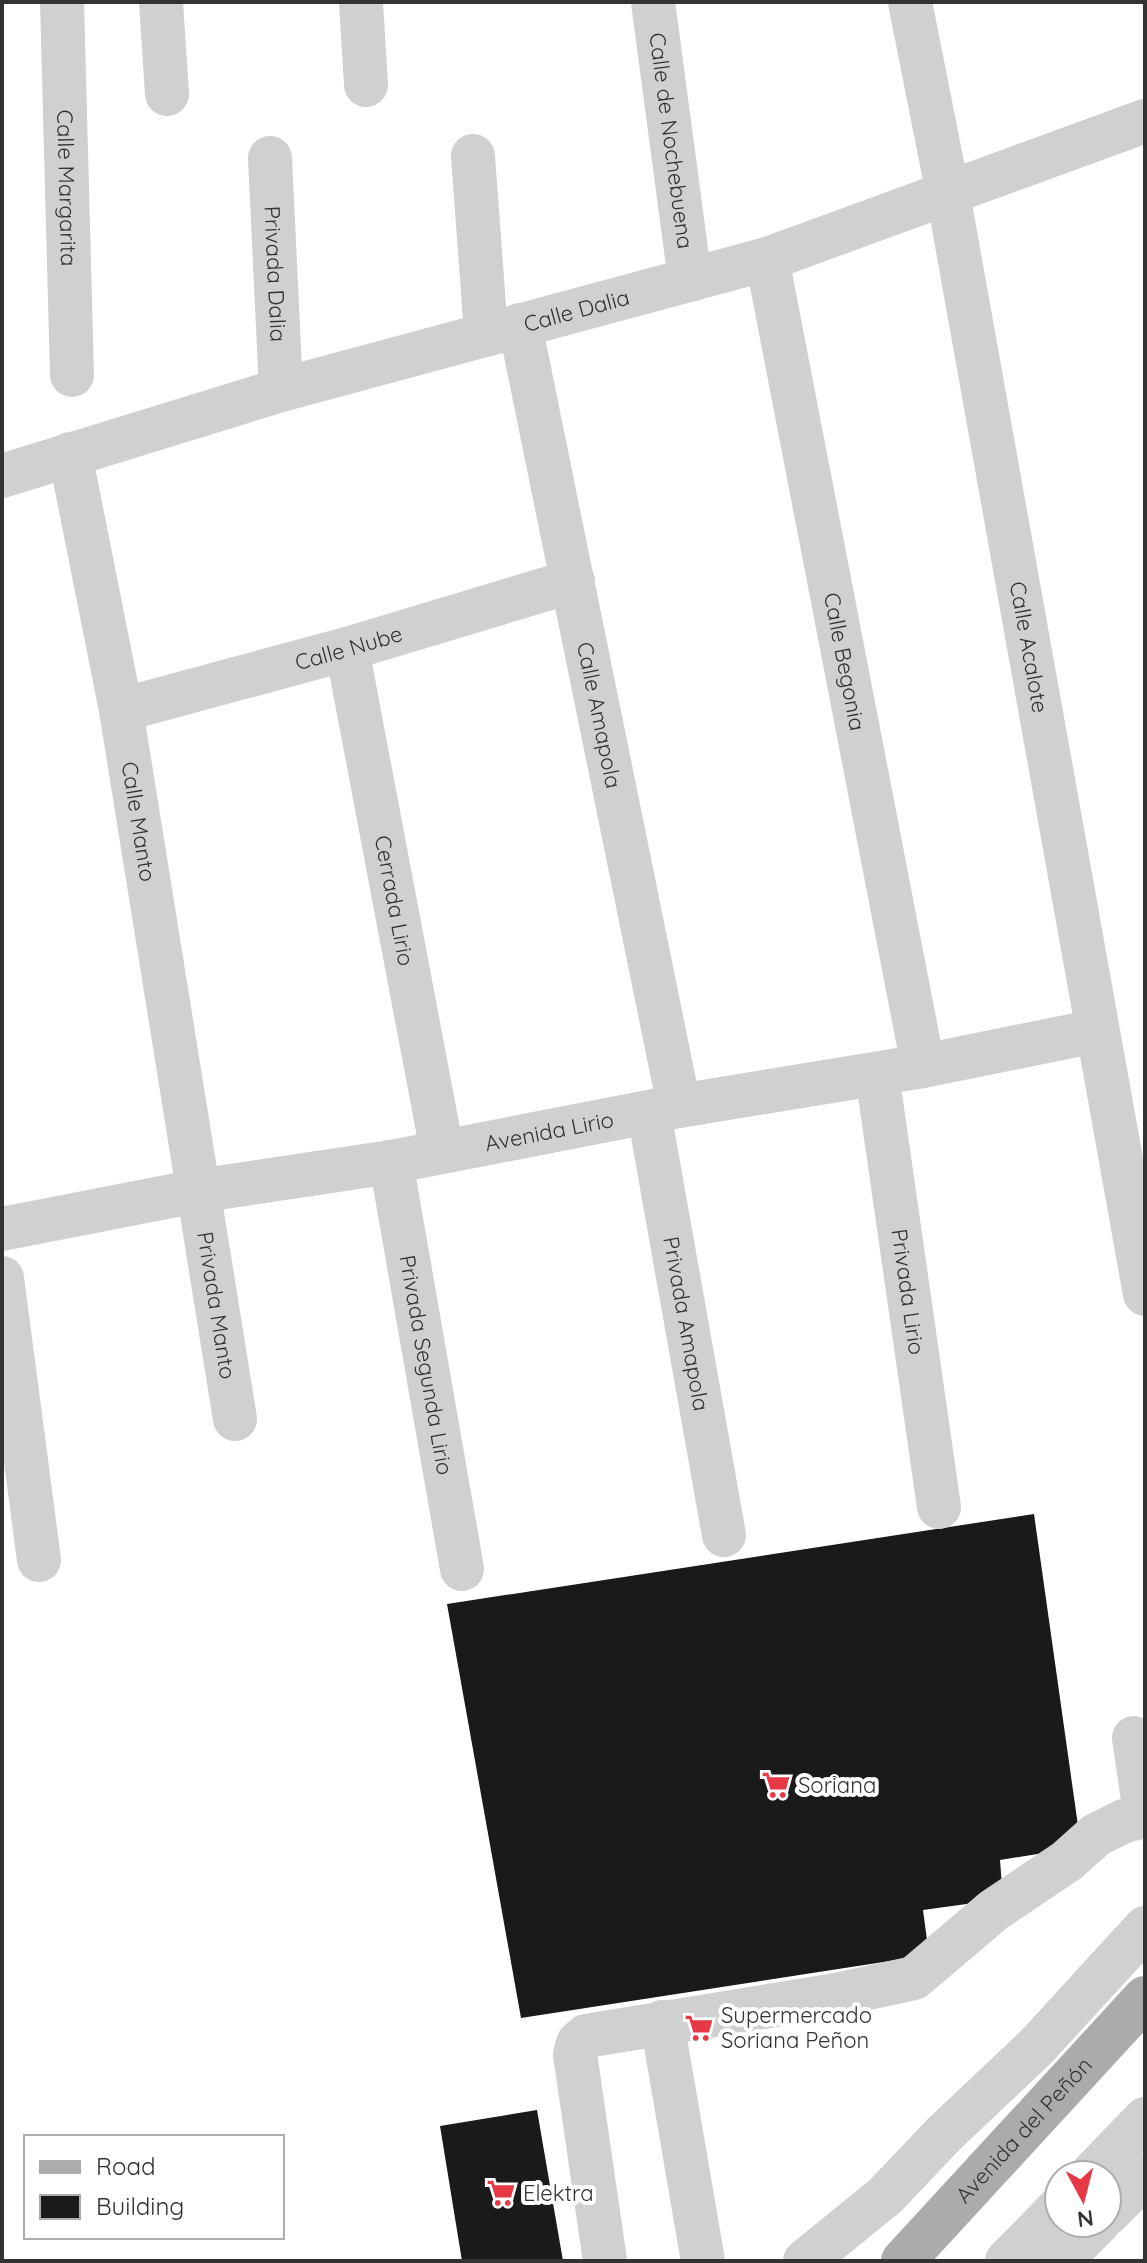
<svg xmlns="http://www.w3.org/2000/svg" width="1147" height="2263" viewBox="0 0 1147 2263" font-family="Quicksand,sans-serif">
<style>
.building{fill:#1a1a1a}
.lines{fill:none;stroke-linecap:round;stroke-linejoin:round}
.minor{stroke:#d0d0d0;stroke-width:44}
.major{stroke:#ababab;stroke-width:44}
.labels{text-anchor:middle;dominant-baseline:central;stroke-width:8;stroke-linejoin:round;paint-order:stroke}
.street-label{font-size:22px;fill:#333;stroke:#fff}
.poi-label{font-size:22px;fill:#333;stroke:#fff;text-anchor:start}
</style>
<rect width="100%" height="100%" fill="#fff"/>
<!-- building -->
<path class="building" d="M1034,1514l47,333 -81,13 3,39 -80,11 6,45 -408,63 -74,-414z
M537,2110l26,151h-101l-22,-135z"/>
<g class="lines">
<!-- minor -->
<g class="minor">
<path id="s1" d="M62,2l10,373"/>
<path d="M161,2l6,92"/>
<path d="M361,2l5,83"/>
<path id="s2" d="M653,2l37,278"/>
<path id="s3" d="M910,2l38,192 197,1100"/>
<path d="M473,156l13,177"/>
<path id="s4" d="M270,158l11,232"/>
<path id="s5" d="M767,259l156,807"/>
<path id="s6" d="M520,325l159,781"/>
<path id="s7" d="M70,454l51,256 114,709"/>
<path id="s8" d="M2,476l279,-86 486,-131 378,-138"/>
<path id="s9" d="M347,649l95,502"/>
<path id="s10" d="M121,710l226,-61 226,-68"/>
<path id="s11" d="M877,1074l62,433"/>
<path id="s12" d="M649,1113l75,422"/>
<path id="s13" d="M391,1162l71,407"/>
<path id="s14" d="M2,1229l195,-38 194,-29 288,-56 244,-40 173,-35"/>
<path d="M2,1278l37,282"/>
<path d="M1134,1738l11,75"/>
<path d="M662,2022l41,239"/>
<path d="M1091,2175l54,-56"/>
<path d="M1107,2214l38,-38"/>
<path d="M605,2261l-30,-207 3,-11 8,-7 250,-41 78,-17 80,-68 73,-49 29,-26 28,-14 21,-5"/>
<path d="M805,2261l80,-65 59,-62 93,-88 108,-118"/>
<path d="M1007,2261l52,-53"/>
<path d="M1060,2261l38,-38"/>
</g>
<!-- major -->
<path class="major" id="s15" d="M903,2261l242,-263"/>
</g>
<!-- icons -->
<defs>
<symbol id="supermarket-bare" viewBox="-9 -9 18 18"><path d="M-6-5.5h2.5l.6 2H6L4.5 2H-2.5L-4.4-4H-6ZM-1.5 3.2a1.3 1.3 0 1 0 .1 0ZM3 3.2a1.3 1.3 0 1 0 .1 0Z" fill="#e63946" stroke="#fff" stroke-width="2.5" paint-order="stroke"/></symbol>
</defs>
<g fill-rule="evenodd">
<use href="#supermarket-bare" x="756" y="1765" width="40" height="40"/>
<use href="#supermarket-bare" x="679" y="2008" width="40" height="40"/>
<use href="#supermarket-bare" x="481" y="2173" width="40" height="40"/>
</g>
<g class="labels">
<!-- street labels -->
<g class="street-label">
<text stroke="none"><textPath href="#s2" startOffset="140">Calle de Nochebuena</textPath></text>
<text stroke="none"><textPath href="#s1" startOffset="186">Calle Margarita</textPath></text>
<text stroke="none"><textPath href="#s4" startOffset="116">Privada Dalia</textPath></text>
<text stroke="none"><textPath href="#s8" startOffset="598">Calle Dalia</textPath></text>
<text stroke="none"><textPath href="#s10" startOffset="236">Calle Nube</textPath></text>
<text stroke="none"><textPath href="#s3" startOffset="656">Calle Acalote</textPath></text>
<text stroke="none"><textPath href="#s5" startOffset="410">Calle Begonia</textPath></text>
<text stroke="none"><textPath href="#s6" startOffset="398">Calle Amapola</textPath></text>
<text stroke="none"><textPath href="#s7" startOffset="374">Calle Manto</textPath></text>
<text stroke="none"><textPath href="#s9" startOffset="256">Cerrada Lirio</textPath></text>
<text stroke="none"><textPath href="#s14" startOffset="556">Avenida Lirio</textPath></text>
<text stroke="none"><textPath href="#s11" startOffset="220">Privada Lirio</textPath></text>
<text stroke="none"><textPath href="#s7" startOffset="864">Privada Manto</textPath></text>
<text stroke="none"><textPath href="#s12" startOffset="214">Privada Amapola</textPath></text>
<text stroke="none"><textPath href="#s13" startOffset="206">Privada Segunda Lirio</textPath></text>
<text stroke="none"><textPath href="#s15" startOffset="178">Avenida del Peñón</textPath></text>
</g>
<!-- poi labels -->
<g class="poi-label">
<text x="798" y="1785">Soriana</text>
<text x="721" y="2015">Supermercado<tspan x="721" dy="25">Soriana Peñon</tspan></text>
<text x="523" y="2193">Elektra</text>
</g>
</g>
<!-- border -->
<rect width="1147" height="2263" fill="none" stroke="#333333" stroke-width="8"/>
<!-- legend -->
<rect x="24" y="2135" width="260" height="104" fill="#ffffff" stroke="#adadad" stroke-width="2"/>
<rect x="40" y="2161" width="40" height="12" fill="#ababab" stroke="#adadad" stroke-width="2"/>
<text x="96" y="2175" font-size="24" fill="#333333">Road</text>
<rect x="40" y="2195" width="40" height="24" fill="#1a1a1a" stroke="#adadad" stroke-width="2"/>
<text x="96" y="2215" font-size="24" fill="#333333">Building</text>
<!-- north arrow -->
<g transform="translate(1083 2199) rotate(173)"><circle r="38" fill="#ffffff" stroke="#adadad" stroke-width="2"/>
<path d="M0-6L14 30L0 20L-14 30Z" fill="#e63946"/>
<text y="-12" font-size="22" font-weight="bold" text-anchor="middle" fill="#333333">N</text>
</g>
</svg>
